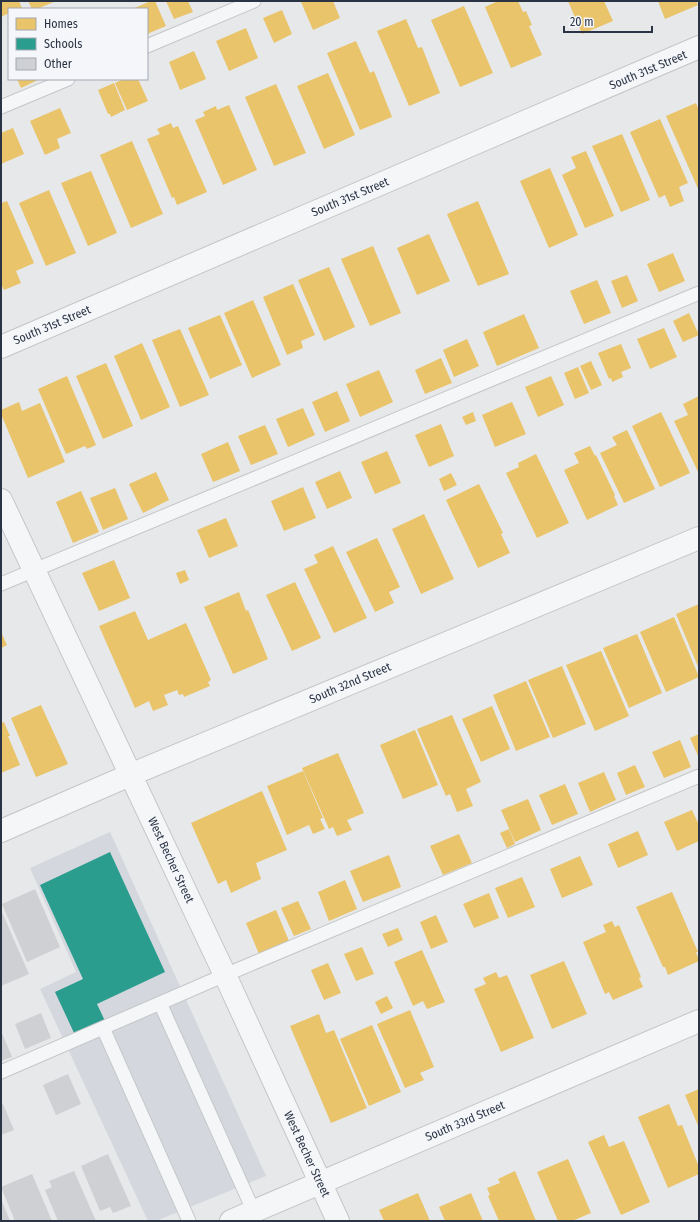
<svg xmlns="http://www.w3.org/2000/svg" width="700" height="1222" viewBox="0 0 700 1222" font-family="'Fira Sans Condensed',sans-serif">
<style>
.built{fill:#d4d7dd}
.homes{fill:#e9c46a}
.schools{fill:#2a9d8f}
.building{fill:#ced0d3}
.lines{fill:none;stroke-linecap:round;stroke-linejoin:round}
.service-casing{stroke:#c4c6c8;stroke-width:15}
.minor-casing{stroke:#c4c6c8;stroke-width:24}
.service{stroke:#f5f6f7;stroke-width:13}
.minor{stroke:#f5f6f7;stroke-width:22}
.labels{text-anchor:middle;dominant-baseline:central;stroke-width:4;stroke-linejoin:round;paint-order:stroke}
.street-label{font-size:12px;fill:#2b3445;stroke:#f4f6f9}
</style>
<rect width="100%" height="100%" fill="#e6e8ea"/>
<!-- built -->
<path class="built" d="M110,832l156,344 -110,45h-8l-108,-232 36,-17 -46,-104z"/>
<!-- homes -->
<path class="homes" d="M1,1h18l3,7 -13,1v4l-8,4z
M28,1h28l-19,8h-5z
M151,1h4l11,25 -19,8v-25h-15z
M166,1h22l5,11 -19,7z
M303,1h30l7,17 -27,12 -12,-28z
M498,1h20l5,11 3,-1 6,14 -3,1 13,29 -31,13 -26,-61z
M568,1h36l9,20 -31,13z
M658,1h38l2,4 -33,14z
M464,6l29,67 -33,14 -29,-67z
M282,10l10,24 -18,9 -11,-25z
M406,19l12,29 4,-1 18,46 -31,13 -32,-75z
M246,28l12,30 -29,13 -13,-30z
M356,41l14,32 4,-2 18,46 -32,13 -33,-77z
M194,51l12,28 -26,11 -11,-28z
M328,73l27,62 -31,14 -27,-63z
M17,79h23l-19,9z
M124,79h14l10,22 -21,9 -12,-27z
M114,83l11,27 -14,7 -1,-3h-2l-10,-24z
M276,84l30,69 -32,13 -29,-69z
M696,103l3,7v81l-33,-75z
M229,105l28,65 -34,15 -28,-65 10,-4 -2,-4 13,-6 1,4z
M60,108l11,25 -14,6 3,9 -15,7 -15,-34z
M660,119l28,64 -9,4 5,14 -14,6 -5,-12 -6,3 -29,-66z
M171,123l2,5 5,-2 29,66 -30,13 -3,-8 -2,1 -25,-59 13,-5 -3,-5z
M13,128l11,26 -23,10v-31z
M622,134l28,66 -29,12 -29,-66z
M132,141l31,73 -32,14 -31,-73z
M586,151l28,65 -29,12 -23,-53 14,-7 -5,-11z
M550,168l28,67 -29,13 -29,-67z
M91,171l26,62 -29,13 -27,-63z
M49,190l27,63 -30,13 -27,-63z
M7,201l27,62 -18,8 5,12 -17,7 -3,-6v-81z
M478,201l31,73 -31,12 -31,-72z
M429,234l21,47 -33,14 -20,-47z
M373,246l28,67 -31,13 -29,-67z
M673,253l12,28 -26,11 -12,-28z
M329,267l26,60 -31,14 -26,-61z
M627,275l11,26 -16,7 -11,-27z
M597,280l14,33 -27,11 -14,-33z
M293,284l22,51 -14,6 2,7 -16,7 -24,-58z
M253,300l28,65 -29,13 -28,-65z
M689,313l10,22 -16,7 -10,-21z
M524,314l15,34 -42,18 -14,-34z
M220,315l22,50 -32,14 -22,-51z
M664,328l13,29 -27,12 -13,-30z
M180,329l29,66 -29,12 -28,-67z
M467,339l12,27 -25,11 -11,-27z
M142,343l28,64 -29,13 -27,-64z
M621,344l10,24 -10,4 2,5 -11,5 -1,-4 -2,1 -11,-26z
M441,358l11,25 -27,11 -10,-24z
M591,361l11,24 -11,5 -11,-24z
M106,363l27,63 -30,13 -27,-63z
M578,367l11,26 -14,6 -11,-26z
M379,370l14,32 -33,15 -14,-33z
M67,376l29,69 -9,4 -2,-3 -19,8 -28,-65z
M551,376l13,29 -26,12 -13,-30z
M337,391l13,30 -25,11 -13,-30z
M699,396v78l-25,-53 14,-6 -5,-11z
M19,402l3,9 18,-8 25,59 -37,16 -27,-64v-4z
M512,402l14,32 -31,13 -13,-32z
M303,408l12,27 -27,12 -12,-28z
M473,412l3,9 -10,4 -4,-8z
M661,412l29,61 -30,14 -28,-61z
M441,424l13,32 -25,11 -14,-32z
M265,425l13,29 -27,11 -13,-29z
M627,430l28,59 -31,14 -24,-50 17,-8 -5,-8z
M228,442l12,29 -27,11 -12,-28z
M590,446l5,10 1,-1 19,40 -1,1 4,9 -31,15 -23,-50 15,-7 -5,-10z
M387,451l14,32 -26,11 -14,-32z
M536,454l33,69 -32,15 -31,-65 13,-6 -1,-4z
M340,471l12,27 -25,11 -12,-27z
M156,472l13,28 -26,13 -14,-29z
M451,473l6,12 -13,6 -5,-12z
M479,484l24,49 -2,1 9,19 -32,15 -32,-68z
M303,487l13,31 -32,13 -13,-30z
M115,488l13,31 -25,11 -13,-32z
M81,491l18,41 -26,11 -17,-41z
M424,514l30,65 -33,15 -29,-65z
M226,518l12,28 -29,12 -12,-28z
M377,538l23,49 -11,5 5,11 -19,9 -29,-60z
M333,546l34,72 -33,15 -30,-64 14,-6 -4,-8z
M114,560l16,38 -31,13 -17,-38z
M185,570l4,10 -9,4 -4,-11z
M295,582l26,56 -29,13 -26,-56z
M239,592l7,19 2,-1 20,49 -35,15 -29,-67z
M699,604v65l-23,-55z
M135,611l13,29 38,-17 25,57 -3,2 2,4 -26,11 -1,-3 -4,1 -2,-5 -13,5 4,10 -15,6 -4,-10 -14,7 -36,-82z
M674,617l25,60 -33,15 -26,-60z
M1,632l6,13 -6,3z
M637,634l25,59 -33,15 -26,-60z
M601,651l28,65 -34,15 -29,-66z
M562,666l24,58 -33,14 -25,-58z
M526,681l24,56 -34,14 -23,-56z
M41,705l27,59 -32,13 -25,-59z
M492,706l18,43 -29,13 -19,-43z
M452,715l29,67 -15,7 7,17 -16,6 -7,-18 -4,2 -29,-67z
M4,722l6,14h-2l12,29 -19,8v-50z
M415,730l23,55 -35,14 -23,-54z
M699,734v24l-9,-20z
M680,740l11,27 -27,11 -12,-26z
M338,753l26,60 -17,7 5,10 -15,6 -4,-9 -4,2 -27,-61z
M635,765l10,22 -19,8 -9,-22z
M303,771l20,47 -3,1 5,10 -12,5 -4,-9 -22,10 -20,-49z
M604,772l12,28 -26,12 -12,-29z
M565,784l13,30 -26,11 -13,-30z
M262,791l25,59 -31,13 5,16 -30,14 -5,-13 -8,4 -27,-61z
M528,799l13,31 -26,12 -14,-32z
M692,810l7,15v16l-22,10 -13,-29z
M509,829l6,15 -8,4 -7,-15z
M638,831l10,24 -30,13 -10,-24z
M459,834l13,29 -29,12 -13,-29z
M389,855l12,32 -38,15 -13,-31z
M580,856l13,29 -31,13 -12,-29z
M522,877l13,30 -27,11 -13,-30z
M345,880l12,29 -28,12 -11,-29z
M672,892l26,60h-2l3,9 -31,14 -3,-8h-2l-27,-60z
M489,893l10,25 -25,10 -11,-24z
M298,901l13,28 -17,7 -13,-28z
M276,910l13,31 -30,13 -13,-31z
M436,915l12,27 -17,7 -11,-27z
M612,921l3,6 4,-2 22,52 -2,1 4,9 -30,13 -4,-8 -4,2 -22,-52 23,-10 -3,-7z
M398,928l5,12 -15,7 -6,-13z
M362,947l12,27 -18,7 -12,-27z
M422,950l23,52 -18,7 -4,-8 -10,5 -19,-44z
M564,961l23,53 -35,15 -22,-54z
M328,963l13,30 -17,7 -13,-30z
M496,972l3,6 8,-3 27,63 -33,14 -27,-63 12,-5 -3,-6z
M387,996l6,12 -12,6 -6,-12z
M410,1010l24,57 -14,6 4,7 -19,8 -28,-64z
M319,1014l7,19 8,-3 33,78 -36,15 -41,-97z
M372,1025l29,67 -32,14 -29,-67z
M699,1089v39l-14,-33z
M669,1104l9,22 4,-1 17,42v7l-31,14 -30,-71z
M604,1135l5,12 15,-6 26,61 -29,13 -33,-73z
M568,1159l23,54 -19,8h-14l-21,-49z
M515,1171l21,50h-37l-11,-25 2,-1 -3,-7 13,-5 -2,-4z
M418,1193l12,28h-46l-5,-11z
M471,1193l12,28h-38l-6,-14z"/>
<!-- schools -->
<path class="schools" d="M110,852l55,120 -68,32 8,17 -30,14 -20,-43 28,-13 -43,-94z"/>
<!-- building -->
<path class="building" d="M35,889l25,58 -33,15 -25,-58z
M1,910l28,64 -28,12z
M41,1013l10,25 -26,11 -10,-25z
M1,1031l11,26 -11,4z
M68,1074l13,30 -25,11 -13,-30z
M3,1104l11,26 -13,5v-30z
M108,1154l23,52 -18,7 -3,-6 -10,4 -19,-45z
M74,1171l22,50h-38l-13,-31 7,-3 -3,-6z
M32,1174l20,47h-37l-14,-34z
M1,1199l9,22h-9z"/>
<g class="lines">
<defs>
<path id="service" d="M147,46l107,-45
M1,107l67,-28
M1,584l698,-291
M160,1003l94,209
M103,1028l86,193
M1,1072l224,-97 474,-199"/>
<path id="minor" d="M1,347l698,-300
M1,500l224,475 113,246
M1,831l129,-56 569,-237
M231,1221l468,-200"/>
</defs>
<!-- service casing -->
<use href="#service" class="service-casing"/>
<!-- minor casing -->
<use href="#minor" class="minor-casing"/>
<!-- service -->
<use href="#service" class="service"/>
<!-- minor -->
<use href="#minor" class="minor"/>
</g>
<g class="labels">
<!-- street labels -->
<g class="street-label">
<text transform="translate(648 70) rotate(-23)">South 31st Street</text>
<text transform="translate(350 197) rotate(-23)">South 31st Street</text>
<text transform="translate(52 325) rotate(-23)">South 31st Street</text>
<text transform="translate(350 683) rotate(-23)">South 32nd Street</text>
<text transform="translate(171 860) rotate(65)">West Becher Street</text>
<text transform="translate(465 1121) rotate(-23)">South 33rd Street</text>
<text transform="translate(307 1154) rotate(65)">West Becher Street</text>
</g>
</g>
<!-- border -->
<rect width="700" height="1222" fill="none" stroke="#2b3445" stroke-width="4"/>
<!-- legend -->
<rect x="8" y="8" width="140" height="72" fill="#f4f6f9" stroke="#a4a8b1"/>
<rect x="16" y="18" width="20" height="12" fill="#e9c46a" stroke="#a4a8b1"/>
<text x="44" y="28" font-size="12" fill="#2b3445">Homes</text>
<rect x="16" y="38" width="20" height="12" fill="#2a9d8f" stroke="#a4a8b1"/>
<text x="44" y="48" font-size="12" fill="#2b3445">Schools</text>
<rect x="16" y="58" width="20" height="12" fill="#ced0d3" stroke="#a4a8b1"/>
<text x="44" y="68" font-size="12" fill="#2b3445">Other</text>
<!-- scale -->
<path d="M564 26v6h88v-6" fill="none" stroke="#2b3445" stroke-width="2"/>
<text x="570" y="26" font-size="12" fill="#2b3445" stroke="#f4f6f9" stroke-width="3" paint-order="stroke">20 m</text>
</svg>
